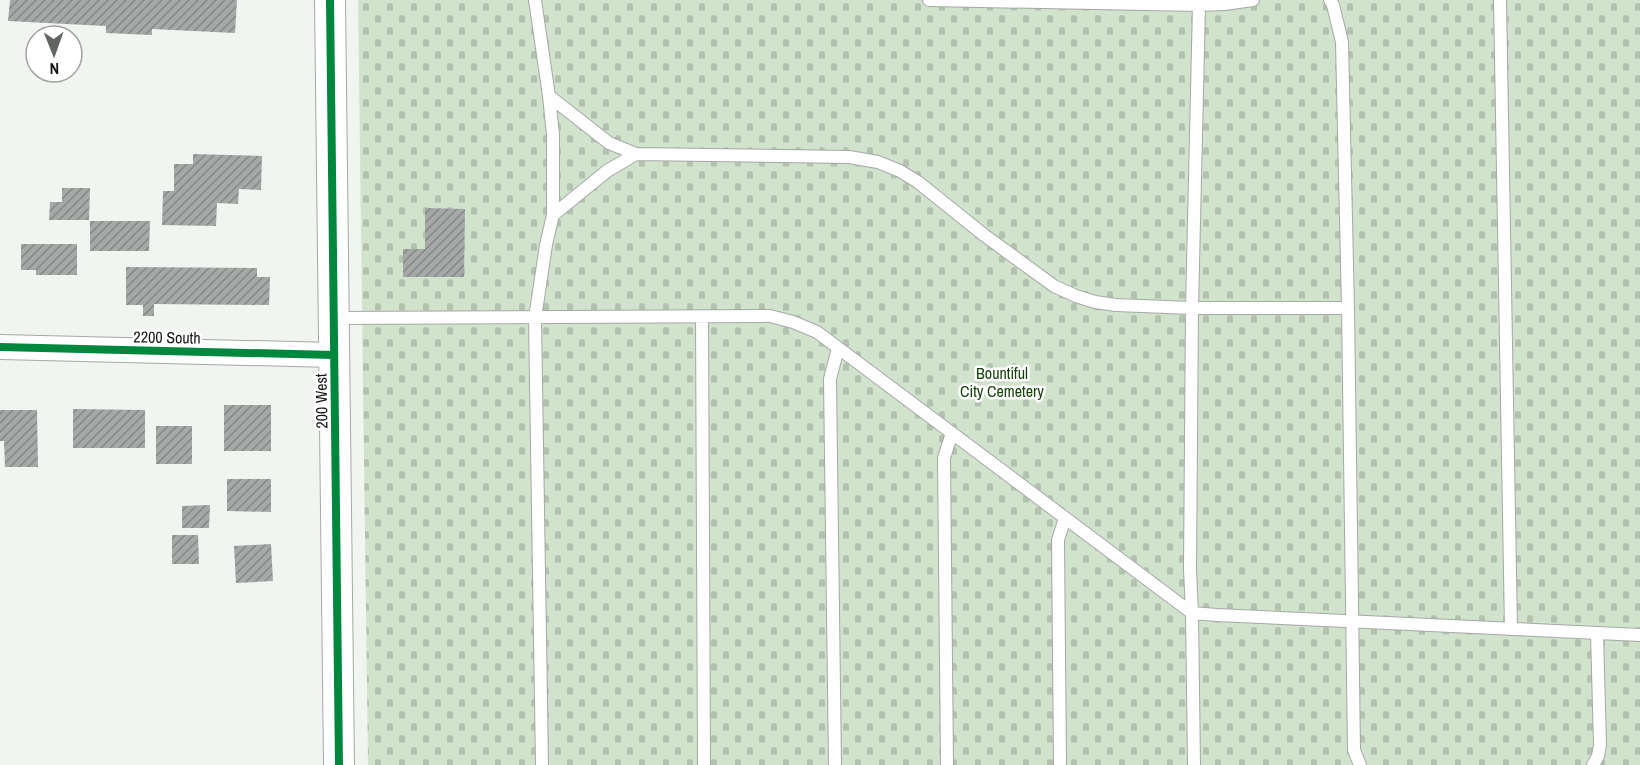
<svg xmlns="http://www.w3.org/2000/svg" width="1640" height="765" viewBox="0 0 1640 765" font-family="'Archivo Narrow',sans-serif">
<style>
.cemetery{fill:url(#cemetery-stones)}
.building{fill:url(#building-hatch)}
.lines{fill:none;stroke-linecap:round;stroke-linejoin:round}
.service-casing{stroke:#a5a9a5;stroke-width:14}
.minor-casing{stroke:#a5a9a5;stroke-width:26}
.tertiary-casing{stroke:#a5a9a5;stroke-width:32}
.service{stroke:#fdfefd;stroke-width:12}
.minor{stroke:#fdfefd;stroke-width:24}
.tertiary{stroke:#fdfefd;stroke-width:30}
.cycleway-casing{stroke:#fff;stroke-width:11}
.cycleway{stroke:#00873e;stroke-width:8}
.labels{text-anchor:middle;dominant-baseline:central;stroke-width:5;stroke-linejoin:round;paint-order:stroke}
.street-label{font-size:16px;fill:#141714;stroke:#fff}
.park-label{font-size:16px;fill:#17400b;stroke:#fff}
</style>
<defs>
<pattern id="cemetery-stones" width="16" height="16" patternUnits="userSpaceOnUse" patternTransform="scale(1.5)"><rect width="16" height="16" fill="#d1e3cd"/><path d="M2 7V4a2 2 0 0 1 4 0v3zM10 15v-3a2 2 0 0 1 4 0v3z" fill="#b3c2af"/></pattern>
<pattern id="building-hatch" width="6" height="6" patternUnits="userSpaceOnUse" patternTransform="scale(1.5)"><rect width="6" height="6" fill="#a6a7a7"/><path d="M-1 1l2-2M0 6l6-6M5 7l2-2" fill="none" stroke="#868787"/></pattern>
</defs>
<rect width="100%" height="100%" fill="#f0f5f0"/>
<!-- cemetery -->
<path class="cemetery" d="M358,0h1282v765h-1272z"/>
<!-- building -->
<path class="building" d="M10,0h227l-2,33 -83,-4v6l-46,-2v-7l-98,-5z
M193,154l69,2 -1,34 -22,-1 -1,15 -21,-1 -1,23 -54,-1 1,-34h11v-27h19z
M62,188h28l-1,32h-40l1,-18h12z
M425,208l40,1 -1,68h-61v-28h22z
M90,221h60l-1,30h-59z
M21,244h56v31h-41v-5h-15z
M126,267l131,1v9h13l-1,28 -115,-1v12h-11v-11h-17z
M224,405h47v46h-47z
M73,409l72,1v38h-72z
M0,410h37l1,57h-33l-1,-26h-4z
M156,426h36v38h-36z
M227,479h44v33l-44,-1z
M210,505l-1,23h-27v-22z
M172,535h26l1,29h-27z
M271,544l2,37 -37,2 -2,-37z"/>
<g class="lines">
<defs>
<path id="service" d="M535,0l14,96 60,47 27,11 213,3 29,5 22,9 18,11 66,53 70,51 22,10 19,6 21,3 76,3h156
M929,0l270,5 25,-1 29,-4
M1330,0l3,5 9,37 6,266 6,442 6,15
M1500,0l11,629
M549,96l4,39v80
M702,317l2,448
M334,318l436,-2 23,6 24,10 375,281 25,2 423,20
M542,765l-7,-447 11,-73 7,-30 54,-44 29,-17
M835,765l-5,-386 8,-31
M947,765l-3,-307 8,-25
M1060,765l-2,-225 7,-22
M1194,765l-2,-152 -2,-43 2,-262 7,-303
M1593,765l5,-9 2,-11 -3,-112"/>
<path id="minor" d="M0,347l334,8"/>
<path id="tertiary" d="M330,0l9,765"/>
</defs>
<!-- service casing -->
<use href="#service" class="service-casing"/>
<!-- minor casing -->
<use href="#minor" class="minor-casing"/>
<!-- tertiary casing -->
<use href="#tertiary" class="tertiary-casing"/>
<!-- service -->
<use href="#service" class="service"/>
<!-- minor -->
<use href="#minor" class="minor"/>
<!-- tertiary -->
<use href="#tertiary" class="tertiary"/>
<defs>
<path id="cycleway" d="M330,0l9,765
M0,347l334,8"/>
</defs>
<!-- cycleway casing -->
<use href="#cycleway" class="cycleway-casing"/>
<!-- cycleway -->
<use href="#cycleway" class="cycleway"/>
</g>
<g class="labels">
<!-- street labels -->
<g class="street-label">
<text transform="translate(167 337) rotate(1)">2200 South</text>
<text transform="translate(321 401) rotate(-91)">200 West</text>
</g>
<!-- park labels -->
<g class="park-label">
<text x="1002" y="373">Bountiful<tspan x="1002" dy="18">City Cemetery</tspan></text>
</g>
</g>
<!-- north arrow -->
<g transform="translate(54 54) rotate(179)"><circle r="28" fill="#ffffff" stroke="#a1a2a1" stroke-width="1.5"/>
<path d="M0-4.5L10 22L0 15L-10 22Z" fill="#616561"/>
<text y="-9" font-size="16" font-weight="bold" text-anchor="middle" fill="#141714">N</text>
</g>
</svg>
